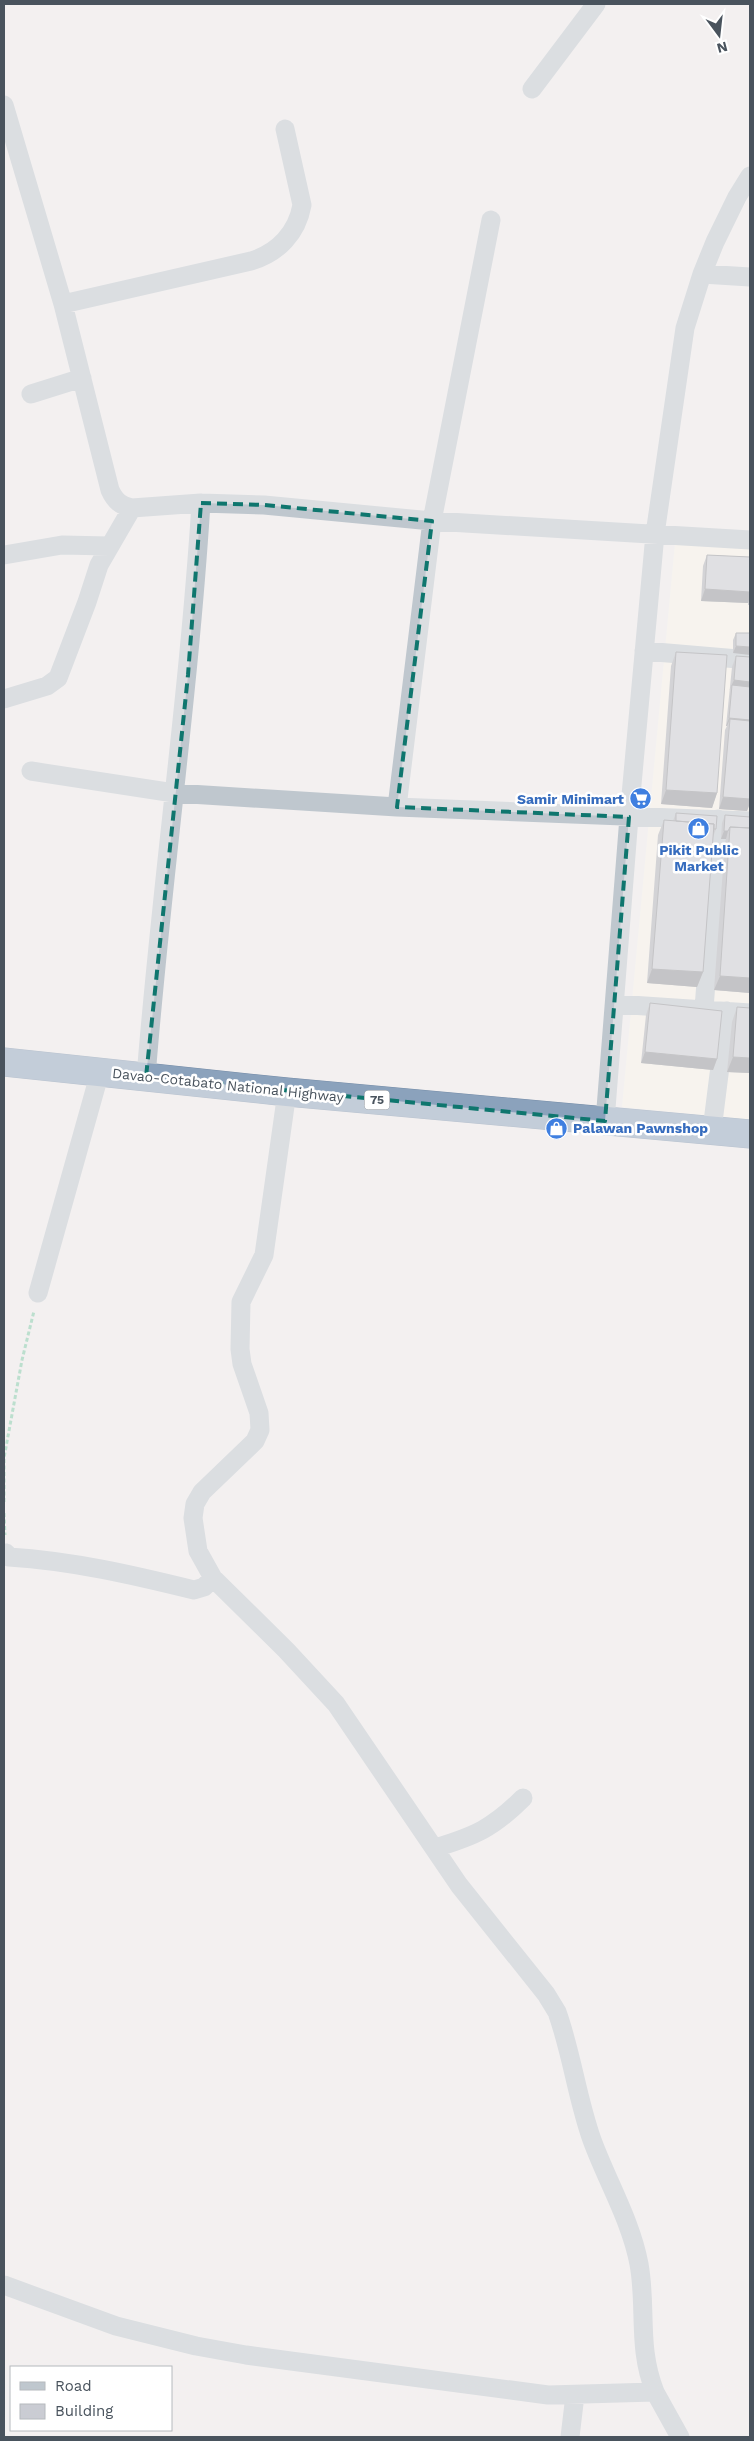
<svg xmlns="http://www.w3.org/2000/svg" width="754" height="2441" viewBox="0 0 754 2441" font-family="'Work Sans',sans-serif">
<style>
.commercial{fill:#fcf7ec}
.lines{fill:none;stroke-linecap:round;stroke-linejoin:round}
.highway-casing{stroke:#768da8;stroke-width:29}
.path{stroke:#7bcaa5;stroke-width:3;stroke-dasharray:4 2.5;stroke-linecap:butt}
.minor{stroke:#bfc7ce;stroke-width:19}
.highway{stroke:#8ba2bc;stroke-width:28}
.wall{fill:#aeafb5}
.shaded-wall{fill:#8d8f94}
.building{fill:#caccd3;stroke:#8d8f94}
.marked{fill:none;stroke:#0f766e;stroke-width:4;stroke-dasharray:10 6;stroke-linejoin:round}
.labels{text-anchor:middle;dominant-baseline:central;stroke-width:5;stroke-linejoin:round;paint-order:stroke}
.shield{fill:#fff;stroke:#80878e;stroke-width:1}
.shield-label{font-size:12px;font-weight:bold;fill:#49535d}
.shop-label{font-size:14px;font-weight:bold;fill:#366cbe;stroke:#fff;text-anchor:end}
.street-label{font-size:14px;fill:#49535d;stroke:#fff}
</style>
<rect width="100%" height="100%" fill="#f3f0f0"/>
<!-- commercial -->
<path class="commercial" d="M675,543l75,5v572l-128,-13z"/>
<g class="lines">
<defs>
<path id="highway" d="M4,1062l283,30 463,42"/>
</defs>
<!-- highway casing -->
<use href="#highway" class="highway-casing"/>
<!-- path -->
<path class="path" d="M4,1502v-44l18,-98 12,-49
M4,1513l1,22"/>
<!-- minor -->
<path class="minor" d="M532,89l64,-85
M4,105l59,199 47,186c5,11 11,16 22,18l69,-5 63,2 168,16 318,19
M702,274l48,3
M63,304l188,-43c27,-8 46,-28 51,-56l-17,-76
M31,394l51,-16
M4,555l58,-10 47,1
M644,651l106,9
M4,699l43,-13 11,-8 29,-76 12,-37 33,-57
M31,771l143,22 223,14 353,14
M397,807l35,-286 59,-301
M615,1004l135,9
M704,1009l14,-190
M146,1077c15,-192 43,-382 55,-574
M287,1092l-23,163 -23,47 -1,47 2,15 17,49 1,17 -5,11 -53,51 -7,12 -2,14 5,33 15,27 73,72 50,54 123,181 87,109 11,18c15,42 20,86 35,128 15,41 39,81 47,124 8,44 -2,83 16,128
M605,1121l24,-304 26,-283 30,-206 17,-54 13,-32 22,-45 13,-21
M712,1130l15,-119
M38,1293l62,-221
M6,1553l3,4c64,4 124,18 185,33l10,-3 9,-9
M435,1848c40,-12 58,-20 88,-50
M4,2285l112,41 80,20 50,9 302,40 107,-3 25,45
M570,2437l5,-42"/>
<!-- highway -->
<use href="#highway" class="highway"/>
</g>
<!-- wall -->
<path class="wall" d="M707,555l43,2v48h-2v-2l-47,-2 2,-35z
M736,633h14l-17,20v-13z
M676,652l41,141 -5,15 -51,-4 10,-138z
M736,656l14,1v146l-3,8 -28,-2 6,-79 2,-4h-1l6,-59z
M676,813l40,16 -3,8 -10,135 -6,15 -50,-4 11,-148 6,-15 9,1z
M725,815l25,2v176l-36,-3 11,-148 1,-3h-5l1,-16z
M650,1003l67,56 -4,11 -72,-7 5,-48z
M737,1007l13,66 -23,-1 5,-50z"/>
<!-- shaded-wall -->
<path class="shaded-wall" d="M705,589l45,3v6l-2,5 -47,-2z
M736,646l14,1v8l-17,-2z
M734,680l16,2v11l-18,-8 -3,6z
M729,718l21,2v8l-20,-9 -3,7h-1z
M666,790l51,3 -5,15 -51,-4z
M723,797l27,2v4l-3,8 -28,-2z
M724,831h4l-2,8h-5z
M652,969l51,3 -6,15 -50,-4z
M720,976l30,2v15l-36,-3z
M645,1052l72,7 -4,11 -72,-7z
M733,1057l17,1v15l-23,-1z"/>
<!-- building -->
<path class="building" d="M707,555l43,2v35l-45,-3z
M736,633h14v14l-14,-1z
M676,652l51,3 -10,138 -51,-3z
M736,656l14,1v25l-16,-2z
M732,685l18,2v33l-21,-2z
M730,719l20,2v78l-27,-2z
M676,813l41,3 -1,13h-2v-5l-38,-3z
M725,815l25,2v11l-20,-1 -2,4h-4z
M664,820l50,4 -11,148 -51,-3z
M730,827l20,1v150l-30,-2z
M650,1003l72,8 -5,48 -72,-7z
M737,1007l13,1v50l-17,-1z"/>
<!-- marked area -->
<path d="M0 0H754V2441H0ZM201,503l63,2 168,16 -35,286 232,10 -24,304 -459,-44 42,-402z" fill="#f3f0f0" fill-opacity=".55" fill-rule="evenodd"/>
<path class="marked" d="M201,503l63,2 168,16 -35,286 232,10 -24,304 -459,-44 42,-402z"/>
<!-- icons -->
<defs>
<symbol id="supermarket-disc" viewBox="-11 -11 22 22"><circle r="9.5" fill="#3f7fe0" stroke="#fff"/><path d="M-6-5.5h2.5l.6 2H6L4.5 2H-2.5L-4.4-4H-6ZM-1.5 3.2a1.3 1.3 0 1 0 .1 0ZM3 3.2a1.3 1.3 0 1 0 .1 0Z" fill="#fff"/></symbol>
<symbol id="shop-disc" viewBox="-11 -11 22 22"><circle r="9.5" fill="#3f7fe0" stroke="#fff"/><path d="M-5-2.5h2.3a2.7 3.5 0 0 1 5.4 0H5L5.5 6h-11ZM-1.5-2.5h3a1.5 2.3 0 0 0-3 0Z" fill="#fff"/></symbol>
</defs>
<g fill-rule="evenodd">
<use href="#supermarket-disc" x="628" y="786" width="25" height="25"/>
<use href="#shop-disc" x="686" y="816" width="25" height="25"/>
<use href="#shop-disc" x="544" y="1116" width="25" height="25"/>
</g>
<g class="labels">
<!-- shield labels -->
<rect class="shield" x="364.5" y="1090.5" width="25" height="19" rx="4"/>
<g class="shield-label">
<text x="377" y="1100">75</text>
</g>
<!-- shop labels -->
<g class="shop-label">
<text x="624" y="799">Samir Minimart</text>
<text x="699" y="850" text-anchor="middle">Pikit Public<tspan x="699" dy="16">Market</tspan></text>
<text x="573" y="1128" text-anchor="start">Palawan Pawnshop</text>
</g>
<!-- street labels -->
<g class="street-label">
<text transform="translate(228 1085) rotate(6)">Davao-Cotabato National Highway</text>
</g>
</g>
<!-- border -->
<rect width="754" height="2441" fill="none" stroke="#49535d" stroke-width="10"/>
<!-- legend -->
<rect x="10" y="2366" width="162" height="65" fill="#ffffff" stroke="#b6babe"/>
<rect x="20" y="2382" width="25" height="8" fill="#bfc7ce" stroke="#b6babe"/>
<text x="55" y="2391" font-size="15" fill="#49535d">Road</text>
<rect x="20" y="2404" width="25" height="15" fill="#caccd3" stroke="#b6babe"/>
<text x="55" y="2416" font-size="15" fill="#49535d">Building</text>
<!-- north arrow -->
<g transform="translate(719 35) rotate(165)" stroke="#ffffff" stroke-width="4" paint-order="stroke">
<path d="M0-4L9 19L0 12L-9 19Z" fill="#49535d"/>
<text y="-8" font-size="14" font-weight="bold" text-anchor="middle" fill="#49535d">N</text>
</g>
</svg>
